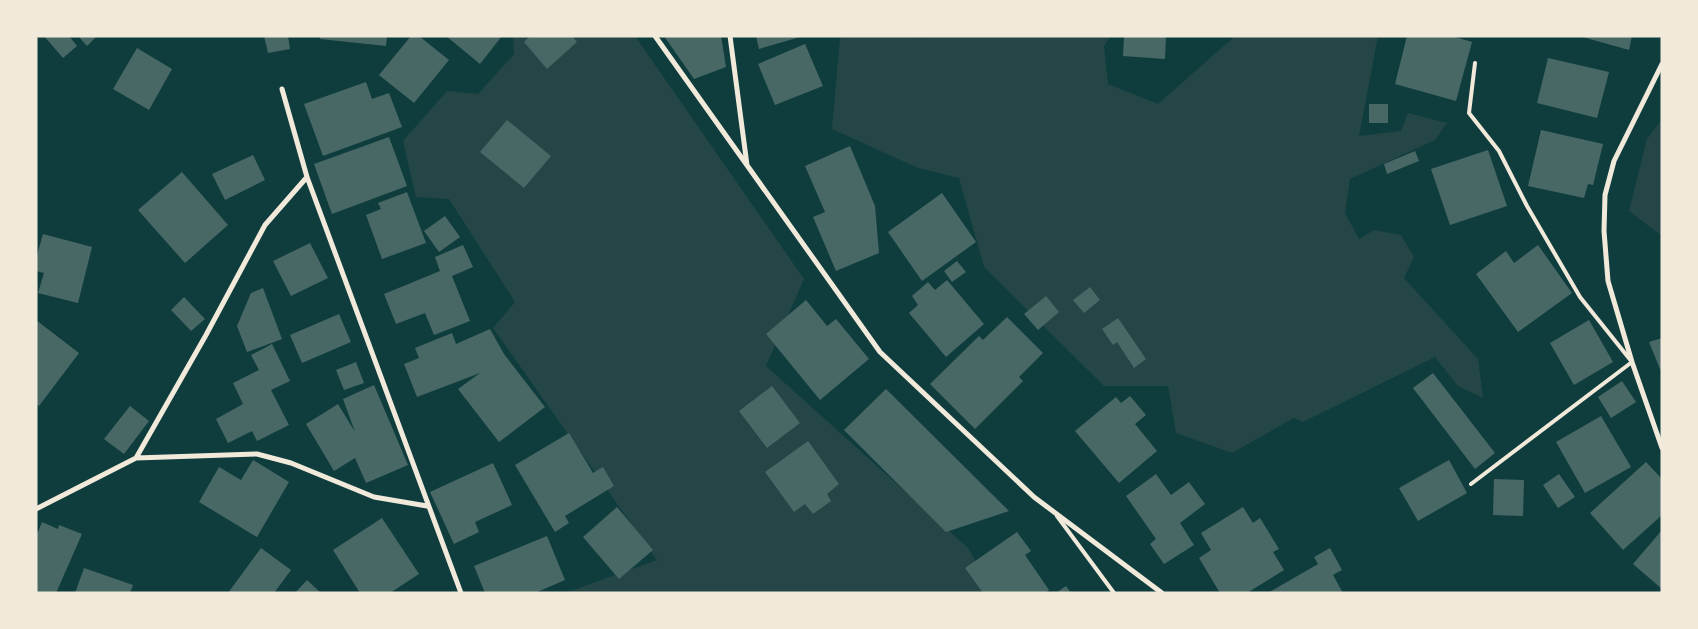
<svg xmlns="http://www.w3.org/2000/svg" width="1698" height="629" viewBox="0 0 1698 629" font-family="Mulish,sans-serif">
<style>
.green{fill:#244646}
.building{fill:#486865}
.lines{fill:none;stroke-linecap:round;stroke-linejoin:round}
.service{stroke:#f1e9da;stroke-width:4}
.minor{stroke:#f1e9da;stroke-width:5}
</style>
<rect width="100%" height="100%" fill="#0f3d3e"/>
<!-- green -->
<path class="green" d="M513,36h122l169,243 -38,87 202,182 26,45h-429l92,-33 -164,-232 22,-26 -66,-103 -33,-2 -13,-56 44,-50 31,3 36,-40z
M852,36h65l3,2 4,-2h187l-7,10 4,38 50,20 77,-68h143l-19,100 42,-5 7,-18 39,10 -12,17 -85,39 -5,34 14,26 15,-9 27,5 13,22 -10,21 74,81 5,39 -25,-12 -23,-29 -132,65 -9,-4 -62,35 -56,-20 -8,-47h-64l-120,-119 -25,-89 -41,-10 -86,-39 8,-91z
M1662,119v117l-33,-25 18,-72z"/>
<!-- building -->
<path class="building" d="M44,36h25l8,10 -14,12z
M78,36h19l-10,10z
M264,36h24l2,13 -22,4z
M320,36h67l-1,10 -66,-7z
M411,36h8l30,24 -35,43 -35,-28z
M446,36h56l-22,28z
M530,36h42l5,6 -30,27 -23,-27z
M664,36h57l5,31 -32,12z
M756,36h44v1l-41,12z
M1124,36h42l-1,23 -42,-3z
M1407,36h45l20,6 -16,59 -61,-17z
M1579,36h53l-3,14z
M805,44l18,42 -48,19 -17,-41z
M137,48l35,21 -23,41 -36,-21z
M1548,58l61,14 -12,46 -60,-15z
M366,82l6,17 17,-6 13,34 -79,29 -19,-52z
M1369,104h19v19h-19z
M507,120l44,36 -27,32 -44,-36z
M1541,130l62,14 -10,41 -5,-1 -4,14 -56,-12z
M389,137l18,49 -75,28 -18,-50z
M850,146l25,60 4,47 -43,18 -23,-54 12,-5 -20,-46z
M1488,150l19,56 -57,19 -19,-56z
M1415,151l4,10 -32,13 -3,-10z
M253,155l12,25 -40,20 -13,-26z
M182,172l46,53 -43,38 -47,-53z
M407,192l19,51 -44,16 -16,-44 15,-6 -3,-6z
M942,193l34,49 -54,39 -34,-49z
M445,216l15,21 -21,15 -15,-21z
M43,234l49,13 -14,56 -40,-10 6,-20 -8,-2v-12z
M310,243l18,35 -37,18 -18,-35z
M463,245l10,22 -21,9 18,45 -36,14 -9,-22 -29,11 -12,-30 56,-23 -5,-14z
M1538,245l34,48 -54,39 -42,-58 30,-23 8,12z
M957,261l9,11 -14,10 -8,-11z
M947,280l37,44 -38,33 -37,-44 9,-8 -6,-9 16,-14 7,8z
M1090,287l10,13 -16,13 -11,-13z
M263,288l19,51 -35,13 -10,-26 14,-33z
M1046,296l13,16 -21,18 -14,-16z
M184,297l21,22 -14,12 -20,-21z
M806,300l21,26 9,-7 33,40 -49,41 -54,-66z
M339,314l12,28 -49,21 -12,-28z
M1007,317l36,36 -24,24 4,4 -48,48 -45,-45 49,-48 4,4z
M1118,318l28,41 -12,9 -17,-26 -4,3 -11,-16z
M36,320l43,33 -40,53 -3,-2z
M1589,320l24,42 -39,23 -24,-42z
M490,329l14,25 41,53 -46,35 -41,-53 22,-16 -63,24 -13,-33 15,-6 -4,-10 37,-15 4,11z
M1662,338v36l-13,-32z
M272,344l18,37 -19,9 18,35 -32,16 -5,-10 -24,12 -12,-24 27,-15 -10,-21 26,-13 -8,-15z
M356,362l8,21 -20,7 -8,-20z
M1433,373l62,80 -20,16 -62,-81z
M1622,381l14,21 -25,16 -13,-21z
M374,385l34,80 -42,18 -11,-25 -21,13 -28,-47 32,-20 17,28 -12,-33z
M772,386l28,37 -33,25 -28,-37z
M886,389l123,122 -63,21 -102,-102z
M1130,396l16,19 -11,9 22,27 -38,32 -44,-52 41,-34 5,6z
M130,406l19,15 -25,33 -20,-15z
M1601,416l30,51 -46,26 -29,-51z
M569,433l24,40 10,-6 11,19 -49,30 4,7 -14,9 -40,-67z
M808,441l31,43 -12,10 4,7 -18,13 -8,-10 -11,8 -29,-40z
M253,460l36,22 -32,55 -58,-35 20,-35 22,13z
M1449,460l18,33 -49,28 -19,-33z
M1646,462l16,17v36l-39,35 -33,-37z
M493,463l19,42 -37,17 4,10 -25,12 -24,-52z
M1156,474l15,21 18,-13 16,22 -25,19 14,22 -30,19 -14,-20 6,-5 -30,-43z
M1559,474l16,23 -17,11 -15,-23z
M1494,479l30,1 -1,36 -30,-1z
M617,507l36,43 -34,29 -36,-42z
M1243,507l10,16 7,-5 19,31 -6,3 11,18 -37,23h-27l-21,-35 12,-8 -10,-17z
M382,518l37,56 -29,19h-30l-27,-43z
M42,522l16,7 1,-4 23,9 -26,59h-20v-62l2,1z
M1662,530v59l-29,-25z
M1017,532l14,19 -6,4 24,35 -3,3h-63l-18,-25z
M547,536l18,44 -30,13h-50l-11,-27z
M261,548l30,22 -17,23h-46z
M1330,548l12,22 -9,5 10,18h-75l50,-29 -4,-7z
M84,568l49,17 -3,8h-55z
M307,580l14,13h-26z
M1066,586l5,7h-15z"/>
<g class="lines">
<!-- service -->
<path class="service" d="M1471,484l161,-122 -52,-65 -53,-91 -28,-55 -30,-38 6,-50
M1057,516l57,77"/>
<!-- minor -->
<path class="minor" d="M655,36l225,316 154,145 128,96
M730,36l17,129
M1662,64l-48,97 -9,34 -1,36 4,50 24,81 30,86
M282,89l25,88 154,416
M136,458l70,-123 59,-110 42,-48
M36,509l100,-51 121,-4 34,9 83,34 53,9"/>
</g>
<!-- border -->
<rect width="1698" height="629" fill="none" stroke="#f1e9da" stroke-width="75"/>
</svg>
